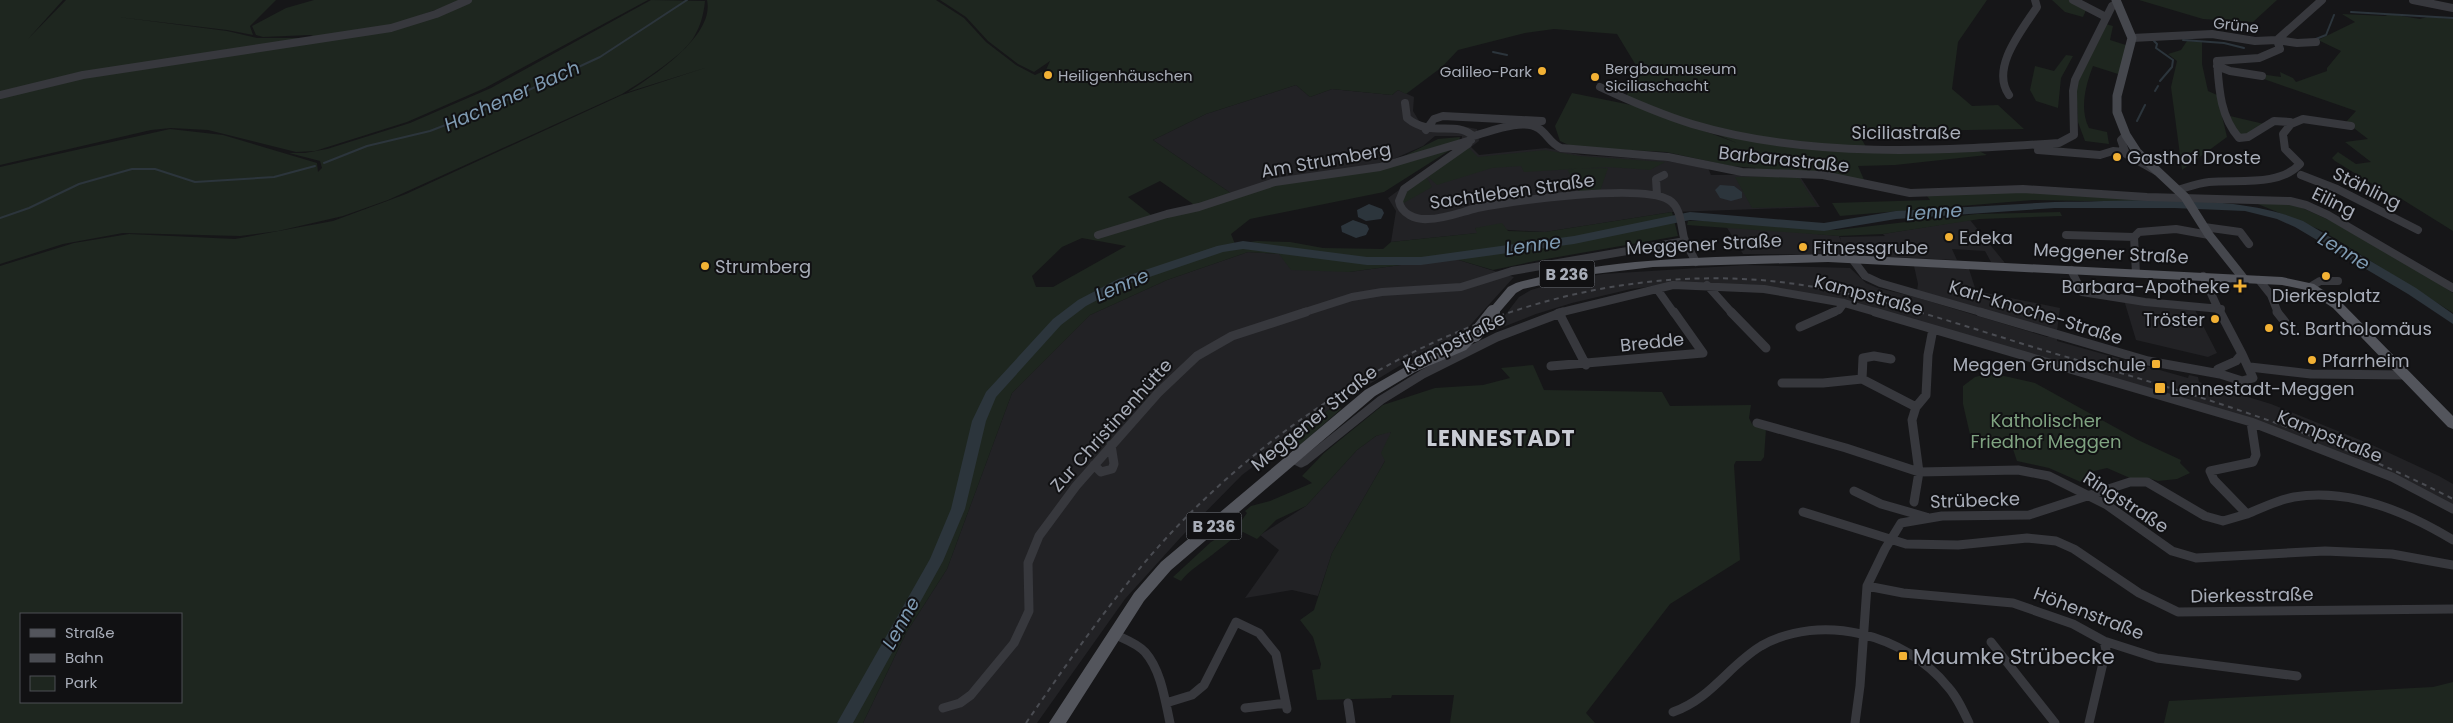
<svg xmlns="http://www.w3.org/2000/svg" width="2453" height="723" viewBox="0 0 2453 723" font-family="Poppins,sans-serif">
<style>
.built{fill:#222225}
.green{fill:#1e261f;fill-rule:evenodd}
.water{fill:#2c353c}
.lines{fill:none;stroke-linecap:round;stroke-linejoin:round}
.stream{stroke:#2c353c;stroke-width:2}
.river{fill:#2c353c;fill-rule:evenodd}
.minor-far1{stroke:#37383d;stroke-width:8}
.minor{stroke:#37383d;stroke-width:9}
.secondary{stroke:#45474d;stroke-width:9}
.primary{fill:#53555c;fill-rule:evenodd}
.rail{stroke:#4a4c52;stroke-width:2;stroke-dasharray:5 4.5;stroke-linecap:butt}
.primary-bridge{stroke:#53555c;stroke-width:14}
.poi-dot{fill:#f2b134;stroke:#111113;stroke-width:2}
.labels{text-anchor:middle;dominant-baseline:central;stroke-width:4;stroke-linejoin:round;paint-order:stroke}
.far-street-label{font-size:15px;fill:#a8adb8;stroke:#111113}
.far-poi-label{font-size:15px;fill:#a8adb8;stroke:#111113;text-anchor:start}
.shield{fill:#111113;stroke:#7b7e86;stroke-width:1}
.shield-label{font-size:16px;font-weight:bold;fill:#a8adb8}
.street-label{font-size:18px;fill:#a8adb8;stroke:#111113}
.poi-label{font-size:18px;fill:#a8adb8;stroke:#111113;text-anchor:start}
.park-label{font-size:18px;fill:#7fa381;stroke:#111113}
.water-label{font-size:19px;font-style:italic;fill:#7f9bb3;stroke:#111113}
.near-poi-label{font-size:21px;fill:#a8adb8;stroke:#111113;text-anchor:start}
.district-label{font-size:22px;font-weight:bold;letter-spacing:1px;fill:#c9ccd4;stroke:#111113}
</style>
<rect width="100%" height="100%" fill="#161618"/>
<!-- built -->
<path class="built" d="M1296,85l14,12 22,-8 60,6 6,-5 16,7 -1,14 8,13 19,3 21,-1 16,3 2,12 -8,6 8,8 67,-7 35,7 80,5 47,8 3,7h88l21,32 -148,5 -127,20 -70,-4 3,5 -87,9 5,-31 -8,-13 74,-54v-8h-27l-12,10 -43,19 -148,29 -79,-54 53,-26z
M1970,220l35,43 -14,-1 -6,-11 -33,-2 5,11 -110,-5 -104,-1 -17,-28 113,10 2,5 -1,-4 45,-1 -2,-2z
M1248,252l31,2 70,18 103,-14 62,19 -59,65 -54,23 -63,38 -96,72 -61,62 -56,62 -88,124h-174l43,-90 41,-64 65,-176 78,-78 77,-35z
M1746,265l104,3 16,15 12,5 37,9 132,40 5,-1 5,2v3l131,37 1,-3 9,2 1,5 72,22 99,40 69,32 14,8v29l-68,-36 -137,-54 -394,-119 -101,-19 -74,-2 -48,6 -59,14 -36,11 -43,17 26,-34 12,-7 27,-8 45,-8z
M1914,266l55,3 7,22 84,17 -3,23 -140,-40 1,-7z
M2124,300l70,8 23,45 -9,4 -72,-17z
M1391,431l-6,30 -53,92 -14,43 -26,-6 -47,8 34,-48 -19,-15 46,-29 51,-56 19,-14z"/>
<!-- green -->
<path class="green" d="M0,0h63l-35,39 38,-39h210l-26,26 3,9 -26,-5 -109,-13 109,14 30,7h53l-193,31 -117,25z
M314,0h149l-73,26 -71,12 -9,-3 -47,2 -7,-2 -4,-9 34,-18z
M471,0h177l-163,88 -78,34 -92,29 -19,1 -88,-22 -37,-2 -20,2 -151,35v-68l82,-20 276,-42z
M651,0l54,1c-1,11 -4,24 -10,34 -9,19 -55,48 -73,59l-234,106 -45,16 -65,15 -38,5 -117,-3 -60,11 -63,20v-97l170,-38 53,6 94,28 1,9 4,-4 -2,-7 -31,-8h16l22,-4 83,-26 81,-35z
M707,0h229l28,18 22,24 30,23 19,10 11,-5 4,-9 -16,11 -16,-8 -30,-23 -22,-24 -26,-17h1047l-29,42 -6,47 20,17 26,-1 26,24 -166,3 10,19 107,-2 12,6 -92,10 -37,1 7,16 -107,-9 -3,-5 -24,-2 -65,-14 -93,-5 -13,-6 -5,-15 17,-33 64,13 101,37 -111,-47 14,-24 -23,-38 -63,-5 -29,4 -67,17 -16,17 -36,27 -8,-4 -6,5 -60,-6 -22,8 -14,-12 -90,29 -53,26 79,54 53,-13 95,-13 58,-29 22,-2 -2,8 -74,47 -134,27 -19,15 4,10 22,-3 33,1 33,6 60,1 8,-7 86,-9 -2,-5 27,-5 6,8 37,1 127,-20 6,24 -143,25 -42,9 -41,-12 -103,14 -58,-2 -12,-16 -31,-2 -81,28 -77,35 -78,78 -65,176 -41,64 -43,90h-863v-457l74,-23 55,-9 106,5 98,-18 73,-27 216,-99 86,-28 -80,25c25,-16 87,-56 79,-92zM1160,181l33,23v1l-42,10 -23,-18zM1082,238l44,8 -73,41h-17l-4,-11 30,-29zM21,614h160v88h-160z
M2052,0h17l17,10 -3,7 -18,-5z
M2139,0h138l-24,22 -50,-3z
M2342,14l43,2 5,-2 30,5 7,-2 26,2v212l-53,-33 -3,1 -62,-38 -3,-3 6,-6 18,12 15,-2 -26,-20 23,-3 -22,-17 10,-11 -95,-33 -1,-4 21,3 -1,-5 13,6 3,4 31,-11v-3l14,-17 -23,-11 37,-18z
M2106,24l7,2 -3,14 19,6 -11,28 -25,-8c-7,18 -14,43 -4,62l18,4 2,12 -24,-3 -7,-19 -2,-37z
M2187,41l15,1v22l6,27 9,4 10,42 -45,33 -11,-83 6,-26 -9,-7 13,-4z
M2066,55l7,1 -12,22 -3,30 -22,-7 -6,-11 5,-24 19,5z
M2230,116l34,8 -21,12 -6,-2z
M1468,147l10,10 67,-7 34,6 86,6 -15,8 -42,-3 -84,5 -3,-6 -29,2 -55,17 -10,-9z
M1608,168l-8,23 -20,2 -13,-24z
M1426,176l6,11 -30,17c1,-14 14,-20 24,-28z
M1798,176l19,30 -65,2 -17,-31z
M2005,191l165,8 12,4 -149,-3 -193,16 -8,-13 98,-3 -3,-4z
M2253,202h29l16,4 42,19 74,42 39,26v20l-130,-82z
M2060,212l2,4 -82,3 -97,15 -44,2 -152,-11 1,-4h17l131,9 141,-16z
M1533,365l11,25 118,2 8,14 81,-1 -2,13 3,6 14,5 -2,28 -3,4h-25l-2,4 6,95 -70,44 -84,109 9,10h-145l4,-28h-62l-1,3 -74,2 -5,-30 8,-1 1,-5 -8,-27 -13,-17 14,-10 18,-57 53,-92 -4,-8 10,-21 -15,4 -19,14 -51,56 -30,14 -19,19 -14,-7c-13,8 -23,17 -35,26 -11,8 -19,13 -27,23l-8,-4 38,-35 26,-15 10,-14 -2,-2 6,-5 19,-5 42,-18 -10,-7 22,-23 59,-48 52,-17 48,-3 27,-7 -9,-10z
M1991,373l44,10 103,57 43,20 -1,3 10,10 -13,6 -19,2 -10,-3h-18l-23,-10 -21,5 -3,10 -34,-15 -32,-7 -4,-12 -41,-6 -9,-39v-18l12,-9z
M1338,403l3,6 -44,39 -10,-7z
M2453,682v41h-289l5,-22 264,-14z"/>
<!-- water -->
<path class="water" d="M1720,185l14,1 8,6v6l-11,3 -11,-3 -5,-8z
M1369,204l13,5 2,4 -3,6 -15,2 -8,-4 -1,-7z
M1353,220l14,5 2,4 -3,6 -10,3 -14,-6 -1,-6z"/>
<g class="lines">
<!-- stream -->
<path class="stream" d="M2351,12l102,6
M2316,39l10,-4 8,-20
M2183,40l41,3 20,5
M2154,41l3,3 -1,4 17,12 -1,7 -12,14
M1493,52l14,3
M2155,91l3,-5
M2137,121l8,-16
M324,163l43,-17 63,-15 62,-24 108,-50 87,-57
M0,218l29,-10 50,-24 53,-15h23l40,13 79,-5 41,-11"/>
<!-- river -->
<path class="river" d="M2055,202c76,0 178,-10 248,19l113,67 37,26v10l-45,-30 -113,-67 -18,-8 -32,-8 -71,-3h-119l-159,11 -72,12 -134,-11 -116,24 -153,21h-54l-124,-16 -20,3 -97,33 -40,21 -25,19 -65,72 -10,24 -21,88 -22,52 -90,162h-16l93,-164 21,-50 21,-88 14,-29 67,-73 25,-19 40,-21 99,-33 26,-5 124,16h54l153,-21 116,-24 134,11 72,-12z"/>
<!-- minor-far1 -->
<path class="minor-far1" d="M2073,0l33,17
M2413,0l40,8
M2132,38l80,-4 43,7 22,-1 45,-40
M2217,66l13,5 32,5
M1600,87c30,14 60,27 92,37 117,35 246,27 367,19l15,-8 -1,-44 2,-11 37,-74 5,-2
M0,95l83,-20 308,-47 45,-14 32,-14
M2009,95c-19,-27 13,-65 28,-88l-2,-7
M1405,103l2,15c24,20 48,2 66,18
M2290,122l-16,-1 -26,16 -9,1c-19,-22 -20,-49 -22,-77l42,-3 21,-9 -3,-9 20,3 19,-1
M1426,130l8,-11 9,-3 99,5
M2126,135l-5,5 5,14 30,17
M1473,136c17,-4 48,-18 65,-8 9,5 12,16 23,20l107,9 74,15 81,3 87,18 113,-4 124,8 143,4 16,4 22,10 125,73
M1473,136l-5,8 -64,45 -5,12c2,13 17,19 29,18 17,0 33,-7 49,-11 35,-7 164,-25 192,-8 12,7 12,26 15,38 3,8 8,16 12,24
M2038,150l62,5 13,-4 11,1
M2301,175l36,14 81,41
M2178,190c10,-3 20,-7 31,-8 28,-3 70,5 91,-18l-15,-15 -2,-15 8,-10 12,-5 48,7
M1657,195l-1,-16 8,-4
M2204,227l36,5 9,12
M1098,235l69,-21 32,-7 76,-25 105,-15 91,-27
M2066,235l68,2
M1853,260l12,16 15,7 104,30
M2071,270l11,22 63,10 76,7
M2136,273l-2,-36 5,-5 37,-3 33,6
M2203,276l17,37
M2259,280l12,15 7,18
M1707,285l25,28
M2310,287l10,-6h18
M1657,289l17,24
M1302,313l50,-16 30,-5 79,-5 51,-16 173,-30
M1558,313l115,-28 91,4 80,14 35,10
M1831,313l8,-3 5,-7"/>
<!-- minor -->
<path class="minor" d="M1731,312l35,36
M1875,312l376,110 141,55 61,32
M1980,312l168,49 72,13
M2220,312l22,42
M2277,312l8,10
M1559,313l27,52
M1800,327l34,-15
M2242,354l11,24 -11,3 -22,-7 -2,-5 18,-8z
M1891,359l-17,-3 -11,2 -1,21 54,28
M1551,366l152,-13 -29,-41
M2250,367l61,7 95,1
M1782,383h41l39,-4
M2251,422l5,33 -3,7 -43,9 4,9 33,34c15,-6 30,-14 47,-17 55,-9 113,15 159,43
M1757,423l89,25 73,24 99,-2 31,6 58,29 65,46 24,7 129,-7 67,3 61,11
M1293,459l8,4 4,-2 76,-61 42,-26 74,-37 66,-25
M1094,465l7,7 11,-3 2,-5 -3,-19
M1854,491l27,13 45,13
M1914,502l5,-30 -7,-52 4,-13 10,-12 2,-40 5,-26
M1803,512l103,32 52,1 69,-7 29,3 18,8 65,44 39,19 275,-3
M1867,586l36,7 110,10 60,21 31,17 53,17 140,18
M1114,634c10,5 23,9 31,18 16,18 20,48 25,71
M1991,642l64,81
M1166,703l26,-8 12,-10 32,-63 23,11 17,21 11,55
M1348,703l3,20
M943,708l17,-5 11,-8 43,-52 15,-32 -1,-48 11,-27 37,-50 82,-93 39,-37 35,-20 74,-24
M1245,708l41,-5
M1673,712c39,-14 55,-46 88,-66 60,-34 144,-12 187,41 9,10 15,23 21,36
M1855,723l5,-37 7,-100 18,-37 16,-26 41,-7 87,-1 101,-33h17l58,34 18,5 24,-7
M2089,723l17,-73 -2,-9"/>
<!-- secondary -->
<path class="secondary" d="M2116,0l16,38 -15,58v16l9,23 11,17 48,45 24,38 35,44"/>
<!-- primary -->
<path class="primary" d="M1828,254l454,23 32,7 27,18 112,114v13l-5,-2 -115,-119 -27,-18 -24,-5 -454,-23 -175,5 -67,8 -63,14 -7,4 -19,22h-8l-2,-3 21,-25 8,-4c102,-28 207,-26 312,-29z
M1475,331l6,4 -15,15 -51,22 -40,24 -204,174 -27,31 -78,122h-17l85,-130 27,-31 204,-172 42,-24 51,-22 13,-12z"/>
<!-- rail -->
<path class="rail" d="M1026,723c45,-65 90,-131 144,-189 150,-160 367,-271 590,-254 100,8 198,45 293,73 140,41 270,79 400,146"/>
<!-- primary-bridge -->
<path class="primary-bridge" d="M1475,335l18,-23"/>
</g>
<!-- markers -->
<g class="poi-dot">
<circle cx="1542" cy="71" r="5"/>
<circle cx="1048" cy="75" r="5"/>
<circle cx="1595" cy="77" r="5"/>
<circle cx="2117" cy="157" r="5"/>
<circle cx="1949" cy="237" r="5"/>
<circle cx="1803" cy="247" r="5"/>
<circle cx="705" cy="266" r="5"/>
<circle cx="2326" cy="276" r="5"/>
<path d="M2237.5 278.5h5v5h5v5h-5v5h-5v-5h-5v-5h5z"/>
<circle cx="2215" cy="319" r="5"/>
<circle cx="2269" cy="328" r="5"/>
<circle cx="2312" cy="360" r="5"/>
<rect x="2151" y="359" width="10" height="10" rx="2.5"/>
<rect x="2154" y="382" width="12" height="12" rx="2.5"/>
<rect x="1898" y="651" width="10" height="10" rx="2.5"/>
</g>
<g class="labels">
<!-- far-street labels -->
<g class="far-street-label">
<text transform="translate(2236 25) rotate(6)">Grüne</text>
</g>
<!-- far-poi labels -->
<g class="far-poi-label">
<text x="1605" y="68">Bergbaumuseum<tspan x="1605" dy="17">Siciliaschacht</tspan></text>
<text x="1532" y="71" text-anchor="end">Galileo-Park</text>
<text x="1058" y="75">Heiligenhäuschen</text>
</g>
<!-- shield labels -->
<g class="shield">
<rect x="1539.5" y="260.5" width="55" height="27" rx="4"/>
<rect x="1186.5" y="512.5" width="55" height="27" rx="4"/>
</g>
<g class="shield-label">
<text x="1567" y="274">B 236</text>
<text x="1214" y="526">B 236</text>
</g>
<!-- street labels -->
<g class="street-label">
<text x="1906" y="132">Siciliastraße</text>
<text transform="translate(1784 159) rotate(6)">Barbarastraße</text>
<text transform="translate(1326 160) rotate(-10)">Am Strumberg</text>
<text transform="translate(2367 188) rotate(26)">Stähling</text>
<text transform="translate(1512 191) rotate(-8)">Sachtleben Straße</text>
<text transform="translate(2334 202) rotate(26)">Eiling</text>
<text transform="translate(1704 244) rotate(-3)">Meggener Straße</text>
<text transform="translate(2111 253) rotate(3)">Meggener Straße</text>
<text transform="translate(1869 295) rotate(15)">Kampstraße</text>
<text transform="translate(2036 312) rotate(17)">Karl-Knoche-Straße</text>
<text transform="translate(1454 342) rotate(-27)">Kampstraße</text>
<text transform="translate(1652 342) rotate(-6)">Bredde</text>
<text transform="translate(1314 418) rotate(-39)">Meggener Straße</text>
<text transform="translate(1111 425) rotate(-48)">Zur Christinenhütte</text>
<text transform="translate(2330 436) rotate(22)">Kampstraße</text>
<text transform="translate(1975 500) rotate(-2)">Strübecke</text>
<text transform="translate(2126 502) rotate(33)">Ringstraße</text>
<text transform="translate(2252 595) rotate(-1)">Dierkesstraße</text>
<text transform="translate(2089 613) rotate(21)">Höhenstraße</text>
</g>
<!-- poi labels -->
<g class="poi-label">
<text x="2127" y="157">Gasthof Droste</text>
<text x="1959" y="237">Edeka</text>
<text x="1813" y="247">Fitnessgrube</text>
<text x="715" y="266">Strumberg</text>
<text x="2230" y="286" text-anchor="end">Barbara-Apotheke</text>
<text x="2326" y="295" text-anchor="middle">Dierkesplatz</text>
<text x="2205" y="319" text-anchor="end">Tröster</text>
<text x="2279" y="328">St. Bartholomäus</text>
<text x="2322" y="360">Pfarrheim</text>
<text x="2146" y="364" text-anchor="end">Meggen Grundschule</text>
<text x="2171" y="388">Lennestadt-Meggen</text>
</g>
<!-- park labels -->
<g class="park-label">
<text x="2046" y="420">Katholischer<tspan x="2046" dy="21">Friedhof Meggen</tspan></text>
</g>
<!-- water labels -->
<g class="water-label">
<text transform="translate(512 96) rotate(-24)">Hachener Bach</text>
<text transform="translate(1934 212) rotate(-4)">Lenne</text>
<text transform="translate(1533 245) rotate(-8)">Lenne</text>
<text transform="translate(2344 251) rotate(31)">Lenne</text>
<text transform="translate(1122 285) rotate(-23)">Lenne</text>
<text transform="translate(901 623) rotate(-61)">Lenne</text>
</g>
<!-- near-poi labels -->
<g class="near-poi-label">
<text x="1913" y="656">Maumke Strübecke</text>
</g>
<!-- district labels -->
<g class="district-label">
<text x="1501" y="438">LENNESTADT</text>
</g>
</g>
<!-- legend -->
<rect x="20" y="613" width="162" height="90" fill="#111113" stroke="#4d4f55"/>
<rect x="30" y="629" width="25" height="8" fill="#53555c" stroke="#4d4f55"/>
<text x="65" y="638" font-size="15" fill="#a8adb8">Straße</text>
<rect x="30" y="654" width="25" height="8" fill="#4a4c52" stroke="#4d4f55"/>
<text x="65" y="663" font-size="15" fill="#a8adb8">Bahn</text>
<rect x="30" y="676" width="25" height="15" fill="#1e261f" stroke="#4d4f55"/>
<text x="65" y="688" font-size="15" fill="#a8adb8">Park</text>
</svg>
